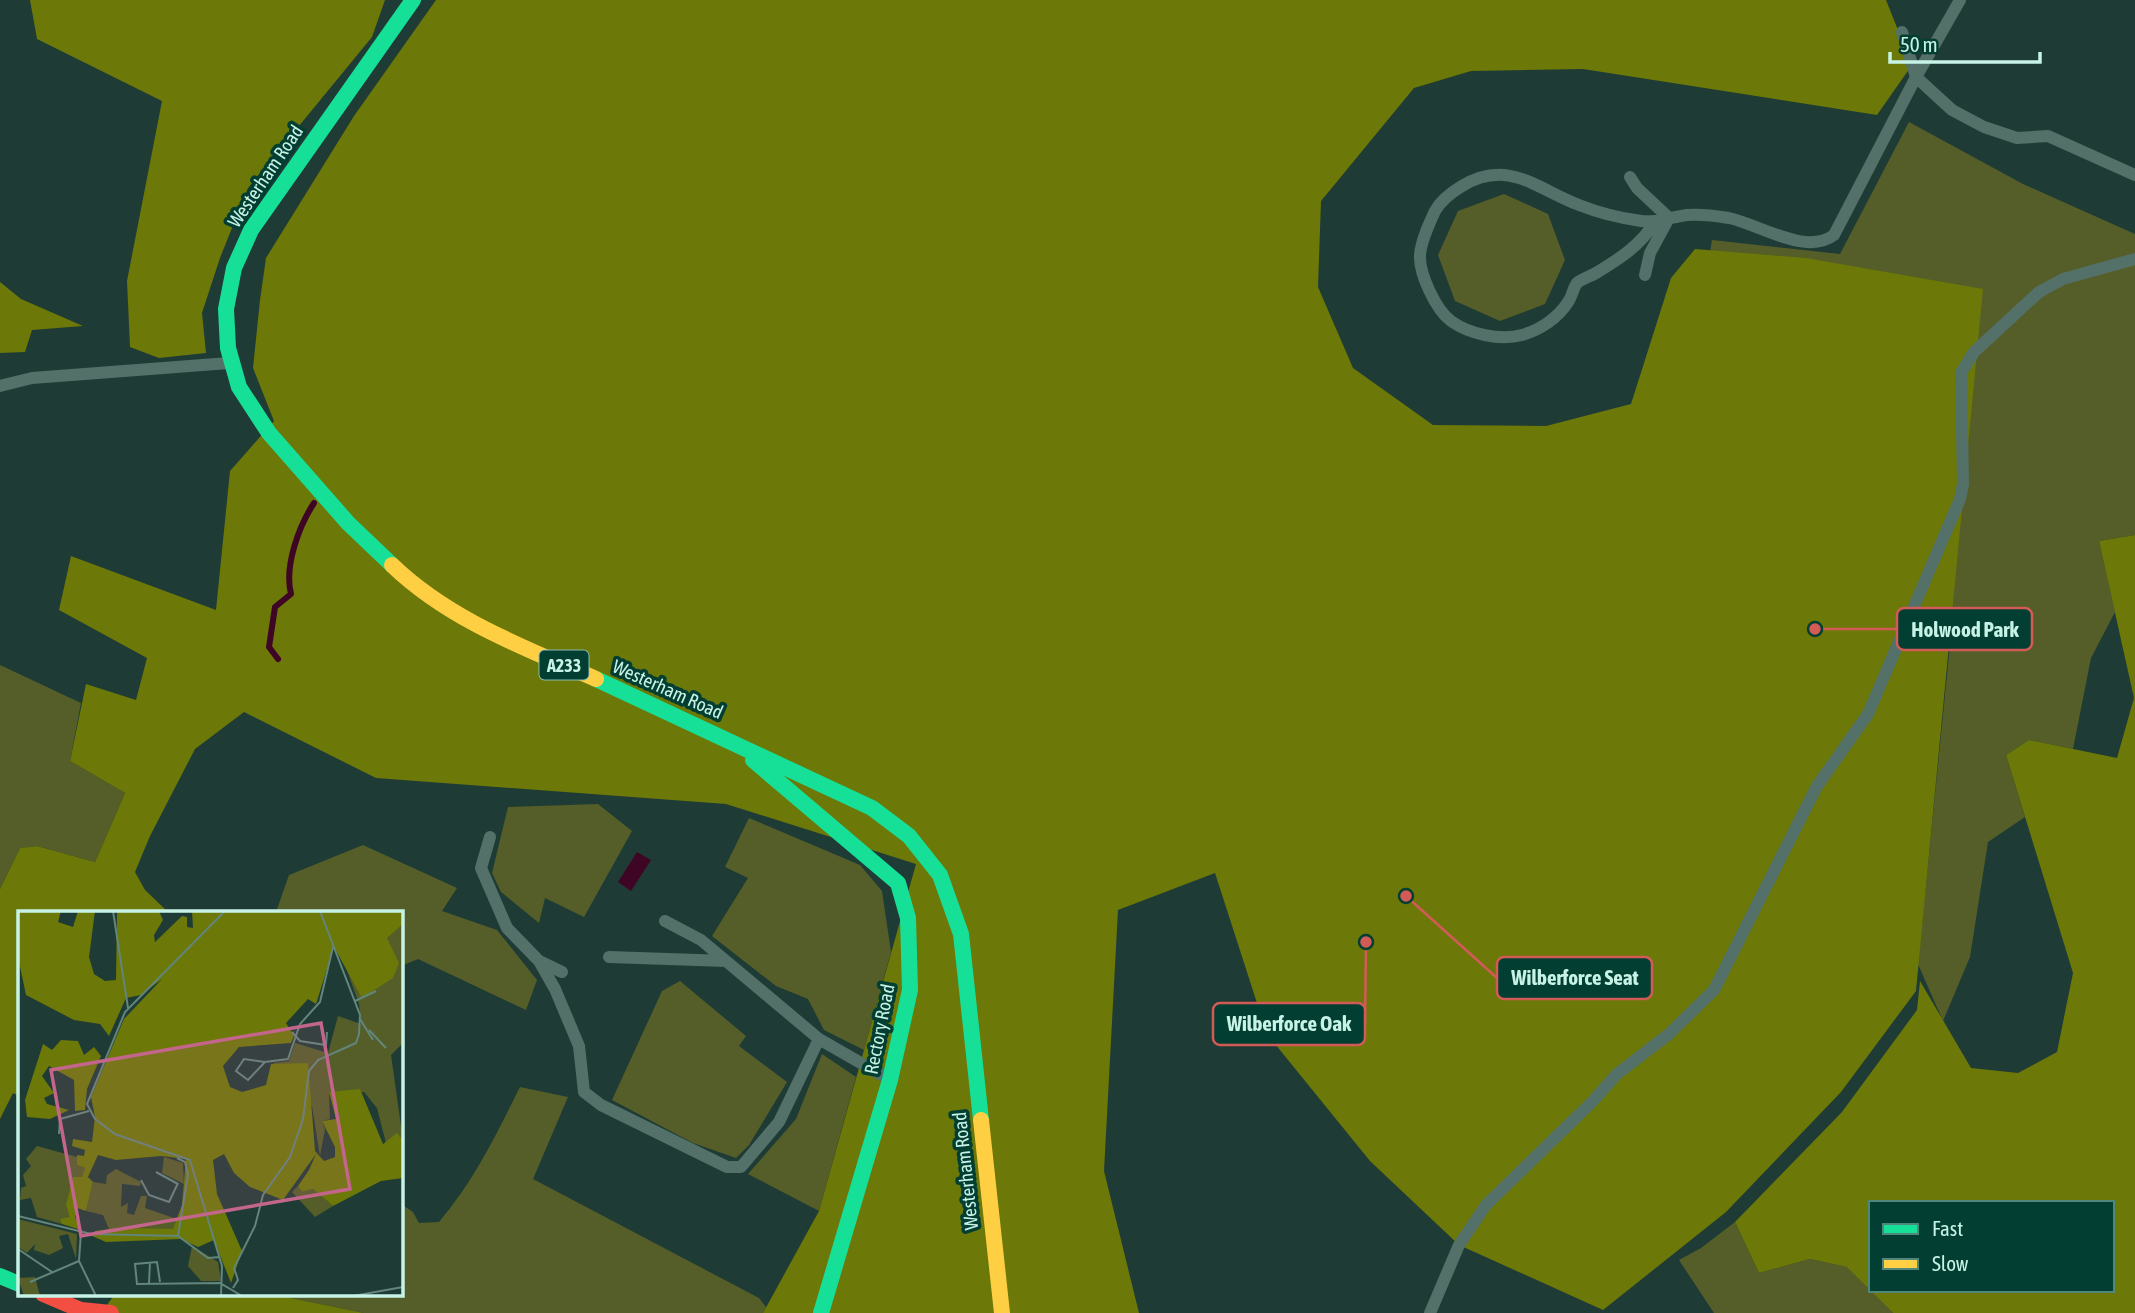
<svg xmlns="http://www.w3.org/2000/svg" width="2135" height="1313" viewBox="0 0 2135 1313" font-family="'Asap Condensed',sans-serif">
<style>
.green{fill:#555e28}
.forest{fill:#6c7807;fill-rule:evenodd}
.water{fill:#3f0525}
.lines{fill:none;stroke-linecap:round;stroke-linejoin:round}
.stream{stroke:#3f0525;stroke-width:6}
.lane{stroke:#537069;stroke-width:12}
.fast{stroke:#16e098;stroke-width:16}
.slow{stroke:#ffcf43;stroke-width:16}
.jam{stroke:#f24e42;stroke-width:16}
.labels{text-anchor:middle;dominant-baseline:central;stroke-width:7;stroke-linejoin:round;paint-order:stroke}
.shield{fill:#033e32;stroke:#8cbdb0;stroke-width:2}
.shield-label{font-size:18px;font-weight:bold;fill:#c7f3e6}
.street-label{font-size:19px;fill:#c7f3e6;stroke:#033e32}
.inset-road{fill:none;stroke:#62857c;stroke-width:2}
.view{fill:#c4658c;fill-opacity:0.15;stroke:#c4658c;stroke-width:3.5}
.inset-edge{fill:none;stroke:#c7f3e6;stroke-width:3.5}
.leader{fill:none;stroke:#d25b58;stroke-width:2.5}
.callout-dot{fill:#d25b58;stroke:#033e32;stroke-width:2.5}
.callout{fill:#033e32;stroke:#d25b58;stroke-width:2.5}
.callout-label{font-size:21px;text-anchor:middle;font-weight:bold;fill:#c7f3e6}
</style>
<rect width="100%" height="100%" fill="#1f3b35"/>
<!-- green -->
<path class="green" d="M1909,122l114,62 112,50v301l-36,6 16,71 -24,46 -18,91 -44,-9 -23,15 19,62 -37,25 -18,115 -27,64 -25,-57 36,-359 -28,65 -254,-268 34,-125 6,-37 128,14z
M1504,194l44,20 17,46 -20,44 -45,17 -45,-20 -17,-46 20,-44z
M0,665l81,38 -11,58 55,32 -30,69 -58,-16 -17,2 -20,41z
M598,804l34,27 -48,86 -39,-19 -6,25 -38,-31 -9,-19 16,-66z
M749,818l111,47 22,26 9,61 -27,98 -40,-20 -16,-31 -32,-13 -64,-50 36,-58 -23,-11z
M363,845l94,43 -15,23 55,19 40,50 -11,30 -108,-51 -17,7v-54h-125l13,-37z
M680,981l66,55 -7,10 48,36 -38,63 -13,13 -43,-15 -81,-43 50,-109z
M822,1054l34,23 -37,134 -71,-37 48,-55z
M520,1087l48,10 -35,82 226,119 7,9 -3,6h-399l-78,-16 -60,-3h175v-90l12,8 6,11 20,-1c35,-41 57,-87 81,-135z
M1735,1222l24,51 51,-14 38,8 45,46h-179l-35,-53 22,-12z"/>
<!-- forest -->
<path class="forest" d="M30,0h355l-13,37 -124,151 -28,70 -18,55 4,40 -47,5 -29,-11 -3,-66 35,-180 -125,-62z
M436,0h1450l26,65 -35,50 -294,-46 -112,2 -57,17 -93,113 -3,86 35,81 80,57 113,1 85,-22 40,-126 24,-29 111,9 177,31 -67,702 -75,101 -115,120 -123,98 -144,-65 -89,-84 -103,-127 -52,-161 -97,37 -14,261 35,142h-376l56,-102 97,-347 -190,-60 -350,-26 -132,-66 -49,37 -45,87 -15,36 10,18 23,22h-149v184l-6,-3 -13,26v-230l20,-41 17,-2 58,16 30,-69 -55,-32 16,-77 50,16 11,-42 -88,-48 12,-54 145,54 14,-139 44,-50 -21,-53 7,-68 6,-42 88,-142z
M0,282l21,17 62,27 -51,4 -7,22 -25,1z
M2135,535v778h-242l-46,-46 -37,-8 -51,14 -24,-51 107,-110 75,-102 3,-29 51,87 47,5 39,-21 16,-79 -67,-218 23,-15 88,18 17,-60 -35,-157zM1871,1203h241v87h-241z
M115,1294h108l63,3 78,16h-263z"/>
<!-- water -->
<path class="water" d="M637,852l14,8 -20,31 -13,-9z"/>
<g class="lines">
<!-- stream -->
<path class="stream" d="M278,659l-9,-12 6,-40 16,-13c-7,-28 8,-68 23,-91"/>
<!-- lane -->
<path class="lane" d="M1902,32l14,45 36,33 32,17 33,11 31,-2 87,39
M1630,177l7,11 32,30 -19,35 -5,22
M1655,222c-15,24 -36,37 -59,51 -5,3 -15,6 -19,10 -4,5 -5,14 -9,19 -10,16 -28,28 -46,33 -22,6 -53,-1 -71,-14 -15,-11 -32,-47 -31,-66 1,-14 9,-31 15,-44 6,-11 17,-19 27,-25 46,-28 75,3 117,19 20,8 41,13 62,16 16,2 30,-4 46,-6 13,-1 30,1 42,3 32,7 77,38 105,17l82,-158 44,-77
M0,386l32,-8 197,-15
M490,837l-9,31 26,60 32,33 23,11
M665,921l36,19 118,99 68,39
M609,957l117,4
M539,961l16,28 24,57 5,46 17,13 126,62h14l38,-45 40,-83
M1430,1313l29,-68 27,-40 106,-103 25,-28 52,-40 45,-44 103,-204 51,-72 92,-215 3,-15 -2,-111 13,-21 65,-60 24,-13 72,-20"/>
<!-- fast -->
<path class="fast" d="M392,565l-44,-42 -79,-90 -30,-46 -11,-39 -2,-39 8,-41 17,-38 162,-230
M596,679l276,129 37,28 31,39 21,59 20,186
M753,760l145,123 10,35 2,72 -20,90 -69,233
M0,1276l19,8"/>
<!-- slow -->
<path class="slow" d="M392,565c57,55 133,83 204,114
M981,1120l21,193"/>
<!-- jam -->
<path class="jam" d="M43,1294l38,16 30,3"/>
</g>
<g class="labels">
<!-- shield labels -->
<rect class="shield" x="539.5" y="650.5" width="49" height="29" rx="5"/>
<g class="shield-label">
<text x="564" y="665">A233</text>
</g>
<!-- street labels -->
<g class="street-label">
<text transform="translate(265 176) rotate(-56)">Westerham Road</text>
<text transform="translate(668 689) rotate(24)">Westerham Road</text>
<text transform="translate(879 1029) rotate(-79)">Rectory Road</text>
<text transform="translate(965 1171) rotate(-96)">Westerham Road</text>
</g>
</g>
<!-- overview -->
<g transform="translate(18 911)">
<rect width="385" height="385" fill="#1f3b35"/>
<path d="M325,0h60v132l-12,12 12,85 -6,-6 -11,9 -9,-35 -13,-16h-35l1,27 -8,2 3,8 -5,27 -8,-50 -39,-43 16,-2 6,-18 33,10 10,-37 23,8 -2,-20 -25,-70zM19,235l40,11v8l8,3 -2,9h-8l-5,41 -8,6 -25,-7 -6,-19 -11,2 1,-12 5,-2 -3,-11 8,-9 -5,-7zM146,246l19,6 1,21 -22,-11zM98,258l25,13 -1,4 -18,-2 -1,23 7,-4 -1,10 7,2 7,-19h6l-2,12 32,11 -3,10h-65l-6,-14 -17,-4 7,-29 13,2 1,-9zM280,275l4,6 11,-3 20,17 -18,11 -23,-25zM0,308l59,15 -1,25 -8,-25 -9,2 4,12 -14,7 -15,-5 1,-6 -8,9 -9,-6zM174,335l26,16 3,19h-20l-13,-15zM17,366l5,19h-16l-6,-18z" fill="#555e28"/>
<path d="M0,0h43l-3,11 15,5 5,-16h17l-6,46 5,17 11,7 11,-1 1,-69h42l4,9 -9,15 1,7 27,-26 5,1v10l6,1 -1,-17h211v13l-16,14 12,25 -6,15 -31,20 -28,-51 -18,57 -8,-5 -22,24 8,13 -3,7 -52,4 -16,19 7,21 12,5 24,-7 5,-21 37,-1 7,88 9,10 11,-4v-10l-13,-26 14,-2 -7,-27 31,-3 23,55 14,-11 6,7v38l-22,3 -48,25 -20,-17 -11,3 -4,-6 11,-16 7,-16 -33,46 -33,-13 -16,-14 -10,-19 -11,6 4,34 25,57 -11,32 -17,-43 -16,7 -17,-8 -75,3 -14,-6 3,-5 21,-3 57,1 9,-24 4,-46 -25,-3 -45,4 -18,-5 -10,22 5,5 -7,29 -9,-3 -2,9 6,13 -19,-6 -2,-5 10,-2 -4,-12 7,-28h9l3,-9 -8,-3v-10l7,1 1,-6 -13,-4 1,-7 19,3 3,-25 -4,-20 33,-78 38,-40 -21,16 -15,3 -17,38 -9,-12 -26,-4 -48,-25 -8,-38zM43,129l17,1 6,14 10,-8 7,9 -14,33 -2,21 -10,1 -1,-31 -25,-14 -7,10 12,17 -10,5 3,6 22,6 -19,9 -23,-2 -2,-17 18,-56 9,6z" fill="#6c7807"/>
<path class="inset-road" d="M95,0l15,97M337,90l21,-10M342,108l13,21M351,119l17,18M274,121l8,9 26,4 1,-13M247,151l-21,-3 -8,12 12,9 17,-18 23,-3 12,-35 20,-22 13,-55M41,223l1,-15 29,-8M159,247l8,4 3,13 -10,61M138,261l22,12M123,269l8,15 20,7 9,-19M0,305l73,18 87,2 30,22 12,-1M63,321l-2,29 17,35M0,338l34,23M12,371l49,-21M142,371l-3,-20 -22,2 2,20 83,-1 22,13M131,372l1,-21M215,377l5,-8 -4,-12 21,-42 8,-31 27,-38 13,-38 6,-48 9,-11 38,-17 3,-9 1,-19 -40,-104M203,385l1,-30 -32,-106 -75,-26 -20,-15 -8,-15 38,-92 100,-101M335,385l50,-9"/>
<path class="view" d="M303,112l29,166 -269,47 -30,-166z"/>
<rect width="385" height="385" class="inset-edge"/>
</g>
<!-- callouts -->
<path class="leader" d="M1815 629L1897 629M1406 896L1497 978M1366 942L1365 1024"/>
<g class="callout-dot">
<circle cx="1815" cy="629" r="7"/>
<circle cx="1406" cy="896" r="7"/>
<circle cx="1366" cy="942" r="7"/>
</g>
<g class="callout">
<rect x="1897" y="608" width="135" height="42" rx="7"/>
<rect x="1497" y="957" width="155" height="42" rx="7"/>
<rect x="1213" y="1003" width="152" height="42" rx="7"/>
</g>
<g class="callout-label">
<text x="1965" y="637">Holwood Park</text>
<text x="1575" y="985">Wilberforce Seat</text>
<text x="1289" y="1031">Wilberforce Oak</text>
</g>
<!-- legend -->
<rect x="1869" y="1201" width="245" height="91" fill="#033e32" stroke="#51867a" stroke-width="2"/>
<rect x="1883" y="1224" width="35" height="10" fill="#16e098" stroke="#51867a" stroke-width="2"/>
<text x="1932" y="1236" font-size="21" fill="#c7f3e6">Fast</text>
<rect x="1883" y="1259" width="35" height="10" fill="#ffcf43" stroke="#51867a" stroke-width="2"/>
<text x="1932" y="1271" font-size="21" fill="#c7f3e6">Slow</text>
<!-- scale -->
<path d="M1890 52v10h150v-10" fill="none" stroke="#c7f3e6" stroke-width="3.5"/>
<text x="1900" y="52" font-size="21" fill="#c7f3e6" stroke="#033e32" stroke-width="5" paint-order="stroke">50 m</text>
</svg>
